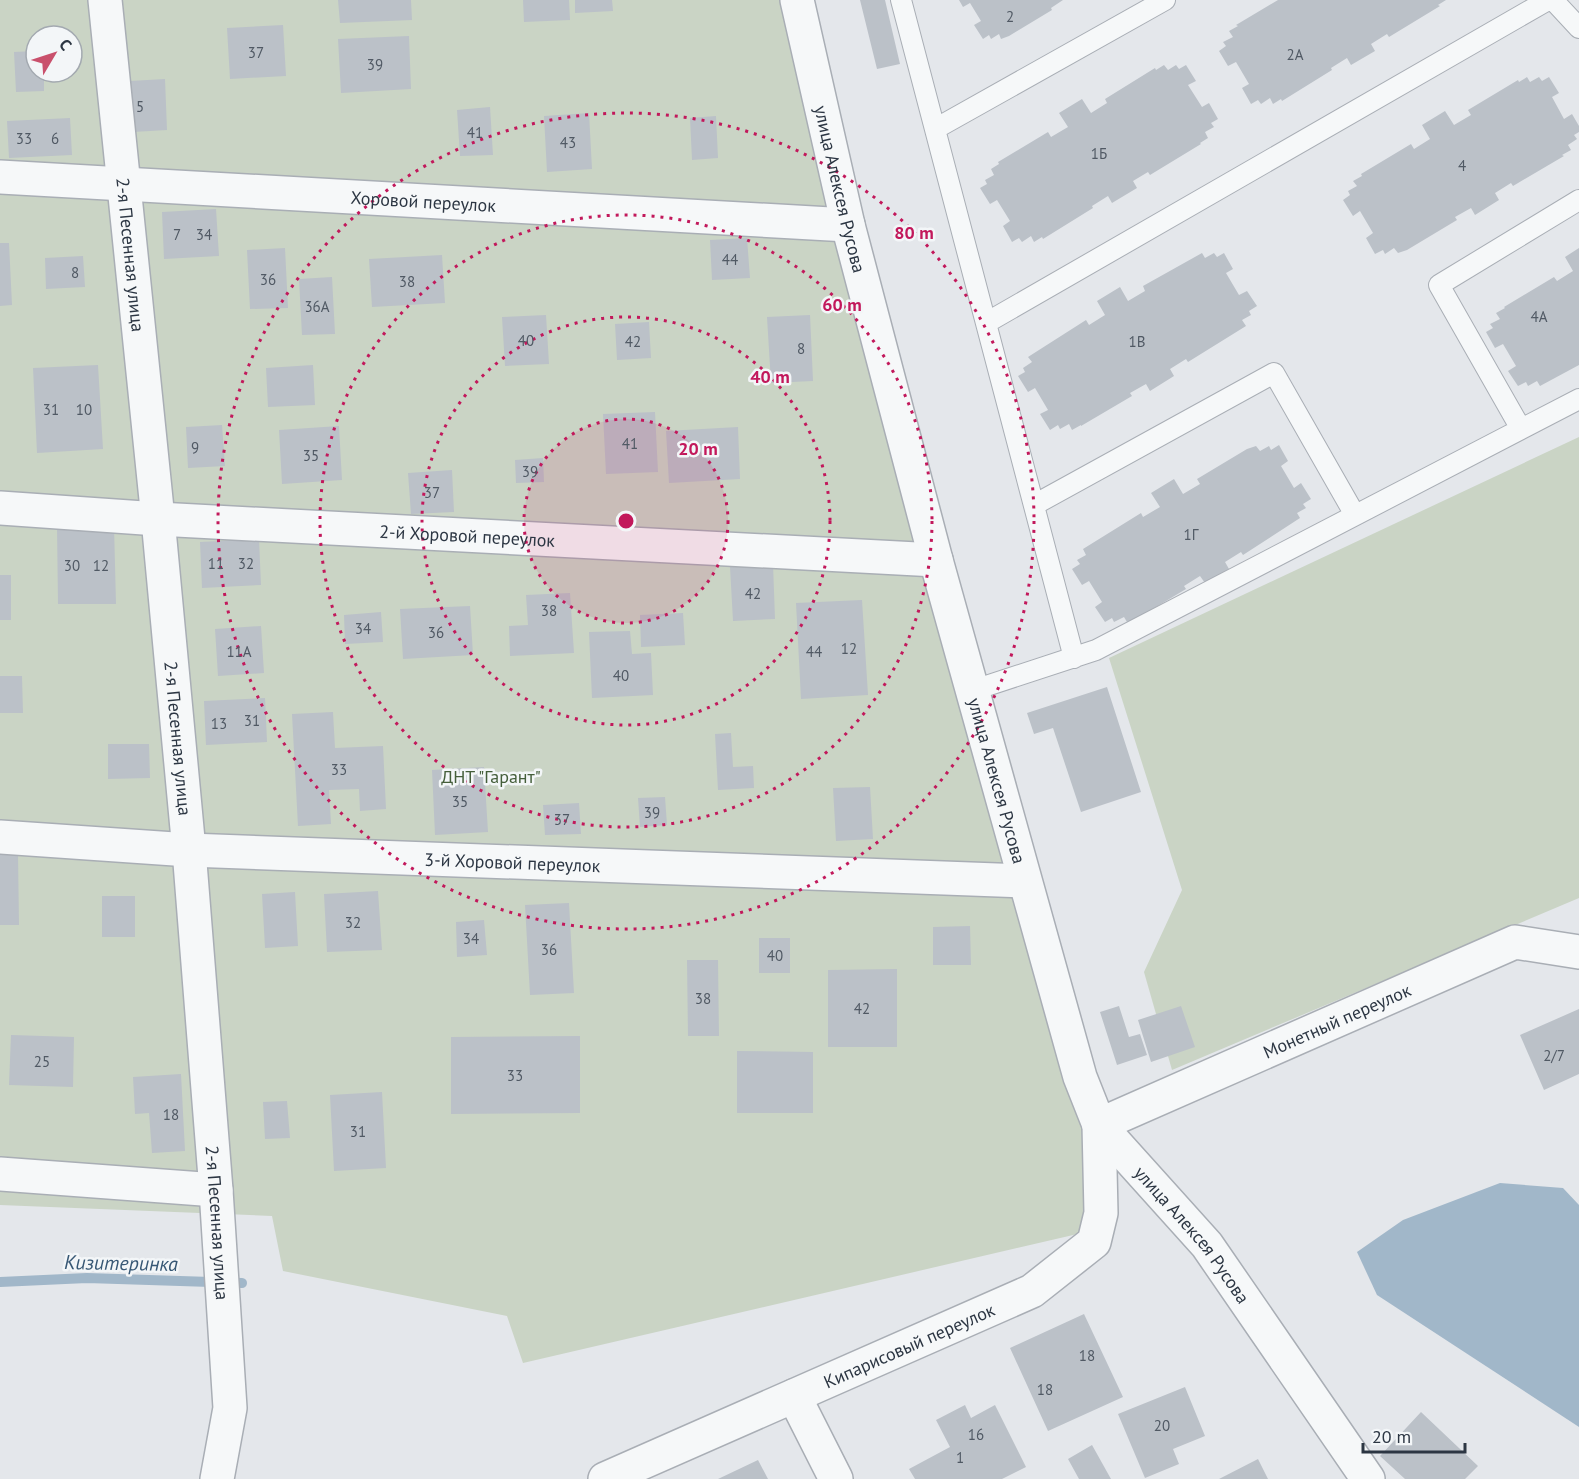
<svg xmlns="http://www.w3.org/2000/svg" width="1579" height="1479" viewBox="0 0 1579 1479" font-family="'PT Sans',sans-serif">
<style>
.green{fill:#cad4c5;fill-rule:evenodd}
.water{fill:#a1b7c9}
.lines{fill:none;stroke-linecap:round;stroke-linejoin:round}
.stream{stroke:#a1b7c9;stroke-width:10}
.building{fill:#bbc1c8}
.service-casing{stroke:#a9aeb5;stroke-width:22}
.minor-casing{stroke:#a9aeb5;stroke-width:36}
.tertiary-casing{stroke:#a9aeb5;stroke-width:36}
.service{stroke:#f6f8f9;stroke-width:20}
.minor{stroke:#f6f8f9;stroke-width:33}
.tertiary{stroke:#f6f8f9;stroke-width:33}
.ring{fill:none;stroke:#c2185b;stroke-width:3;stroke-dasharray:3 6}
.labels{text-anchor:middle;dominant-baseline:central;stroke-width:5;stroke-linejoin:round;paint-order:stroke}
.number-label{font-size:15px;fill:#505964}
.street-label{font-size:18px;fill:#2c3643;stroke:#f3f6f8}
.park-label{font-size:18px;fill:#445e3a;stroke:#f3f6f8}
.water-label{font-size:20px;font-style:italic;fill:#385875;stroke:#f3f6f8}
.centre{fill:#c2185b;stroke:#f3f6f8;stroke-width:3}
.ring-label{font-size:18px;text-anchor:middle;font-weight:bold;fill:#c2185b;stroke:#f3f6f8;stroke-width:5;stroke-linejoin:round;paint-order:stroke}
</style>
<rect width="100%" height="100%" fill="#e4e7eb"/>
<!-- green -->
<path class="green" d="M0,0h799l313,1226 -589,137 -16,-47 -224,-45 -11,-55 -272,-11zM36,36h36v36h-36z
M1579,437v461l-407,172 -28,-98 38,-82 -73,-232z"/>
<!-- water -->
<path class="water" d="M1500,1183l63,5 16,17v222l-202,-132 -20,-43 46,-32z"/>
<g class="lines">
<!-- stream -->
<path class="stream" d="M0,1282l87,-4 155,5"/>
</g>
<!-- building -->
<path class="building" d="M338,0h73l1,20 -72,3z
M523,0h46l1,20 -46,2z
M575,0h37l1,11 -38,2z
M860,0h25l15,64 -23,5z
M959,0h104l-12,8 1,2 -43,26 -8,3 -2,-5 -8,5 -2,-4 -6,4 -9,-14 7,-4 -11,-18 -7,4z
M1278,0h168l-8,5 2,1 -51,31 -2,-3 -16,10 4,7 -24,14 -4,-7 -16,10 1,2 -50,31 -1,-2 -8,5 -3,-6 -9,6 -3,-4 -7,4 -9,-16 7,-4 -13,-22 -8,4 -9,-15 7,-5 -3,-4 10,-5 -4,-6 9,-5 -2,-1z
M283,25l3,51 -56,3 -3,-51z
M409,36l2,53 -70,4 -3,-54z
M36,51v21h8v19l-28,1 -2,-40z
M1164,65l4,5 8,-5 3,4 7,-4 10,16 -8,4 14,22 7,-4 9,16 -7,4 3,4 -9,5 3,6 -8,5 1,1 -51,31 -2,-3 -15,9 4,7 -25,15 -4,-7 -16,10 1,2 -50,31 -1,-2 -8,5 -3,-6 -9,6 -3,-4 -7,4 -9,-16 7,-5 -13,-21 -7,4 -10,-16 7,-4 -2,-4 9,-5 -3,-6 8,-5 -1,-2 50,-30 3,5 17,-10 -9,-14 23,-14 9,14 16,-10 -2,-4 50,-31 1,2z
M1527,77l3,5 9,-5 3,4 7,-4 10,16 -7,4 12,22 8,-5 7,12v6l-5,3 3,4 -9,6 3,5 -9,5 2,1 -51,30 -2,-3 -16,10 4,7 -24,15 -4,-7 -16,9 2,3 -50,30 -9,3 -4,-5 -9,6 -2,-4 -8,4 -9,-16 7,-5 -13,-22 -7,5 -10,-16 7,-5 -2,-4 9,-5 -4,-5 9,-5 -1,-2 50,-30 3,5 16,-10 -8,-14 23,-14 9,14 17,-10 -3,-5 50,-30 1,2z
M165,79l2,51 -34,2 -3,-51z
M490,107l3,48 -33,1 -3,-46z
M589,113l3,56 -45,3 -3,-56z
M716,116l2,42 -26,2 -2,-42z
M70,118l2,37 -63,3 -2,-37z
M216,209l3,47 -55,3 -2,-47z
M747,238l3,40 -38,2 -2,-40z
M0,243h9l3,62 -12,1z
M285,248l3,60 -38,1 -3,-59z
M1579,248v117l-39,21 -3,-5 -9,5 -2,-4 -8,4 -10,-15 8,-5 -13,-22 -8,4 -9,-16 7,-4 -3,-4 10,-5 -4,-6 9,-5 -1,-1 50,-30 3,4 16,-10 -8,-14z
M1202,253l3,5 9,-5 3,4 7,-4 9,16 -7,4 13,22 8,-4 10,15 -8,5 2,4 -9,5 4,6 -58,36 -2,-3 -16,10 4,7 -24,15 -4,-7 -16,9 2,3 -51,30v-1l-9,5 -3,-6 -9,5 -2,-4 -8,5 -10,-16 8,-4 -13,-22 -7,4 -10,-16 7,-4 -2,-4 9,-6 -4,-5 58,-37 3,5 16,-10 -8,-14 23,-14 8,14 17,-10 -2,-5z
M442,255l3,48 -73,4 -3,-48z
M83,256l2,31 -39,2 -1,-31z
M332,277l3,57 -33,1 -3,-56z
M546,315l3,49 -44,2 -3,-49z
M810,315l3,66 -42,2 -4,-66z
M649,322l2,36 -34,2 -2,-36z
M98,365l5,84 -66,4 -4,-85z
M313,365l2,40 -47,2 -2,-39z
M655,412l3,60 -52,2 -3,-60z
M222,425l3,41 -37,2 -2,-41z
M339,426l3,54 -60,4 -3,-54z
M738,427l2,52 -71,4 -3,-52z
M1279,445l9,16 -7,5 13,22 7,-5 10,16 -8,5 3,4 -9,5 3,5 -57,37 -2,-3 -16,10 4,7 -24,14 -5,-7 -16,10 2,3 -50,30 -9,3 -3,-5 -10,5 -2,-4 -7,4 -10,-15 7,-5 -13,-21 -7,4 -10,-16 8,-5 -3,-4 9,-5 -3,-6 58,-36 2,4 17,-10 -9,-14 23,-14 9,15 17,-10 -3,-5 50,-30 9,-3 4,5 9,-5 2,4z
M543,458l1,24 -28,1 -1,-23z
M452,470l2,42 -43,2 -3,-41z
M57,526h57l2,78h-58z
M259,539l2,46 -59,3 -2,-46z
M773,564l2,55 -42,2 -3,-54z
M0,575h11v45h-11z
M570,593l4,60 -64,3 -1,-30 19,-1 -2,-30z
M862,600l6,95 -67,4 -5,-96z
M470,606l3,49 -70,4 -3,-50z
M381,612l2,30 -38,2 -1,-29z
M683,613l2,32 -44,2 -1,-32z
M261,626l3,47 -46,3 -3,-47z
M630,631l2,23 19,-1 2,42 -61,3 -3,-66z
M0,676h22l1,37h-23z
M1107,687l34,105 -60,20 -28,-84 -19,6 -7,-21z
M265,698l2,44 -61,3 -2,-44z
M333,712l2,36 48,-2 3,63 -26,2 -1,-22 -30,1 2,34 -33,2 -6,-112z
M731,733l2,34 20,-1 1,22 -36,2 -3,-56z
M108,744h41l1,34 -42,1z
M484,767l4,65 -53,3 -3,-65z
M870,787l3,52 -37,2 -3,-53z
M665,797l2,28 -27,2 -2,-29z
M579,803l2,31 -36,1 -2,-30z
M0,854h18l1,71h-19z
M378,891l4,59 -55,2 -3,-58z
M295,892l3,54 -33,2 -3,-54z
M102,896h33v41h-33z
M569,903l5,90 -44,2 -5,-90z
M484,920l3,35 -30,2 -1,-35z
M970,926l1,39h-38v-38z
M759,938h31v35h-31z
M687,960h31l1,76h-31z
M897,969v78h-69v-77z
M1119,1006l10,31 11,-3 7,21 -30,10 -17,-53z
M1181,1006l14,41 -44,15 -13,-42z
M1579,1009v65l-35,16 -24,-55z
M11,1035l63,2 -1,50 -64,-2z
M580,1036v77l-129,1v-77z
M737,1051l76,1v61h-76z
M181,1074l4,77 -33,2 -3,-40 -14,1 -2,-37z
M382,1092l4,76 -52,3 -4,-76z
M287,1101l3,37 -25,1 -2,-37z
M1084,1314l39,83 -75,34 -38,-83z
M1185,1387l20,49 -32,13 6,15 -34,14 -27,-64z
M965,1405l6,13 24,-13 31,62 -24,12h-87l-6,-10 41,-22 -14,-27z
M1421,1412l57,54 -13,13h-60l-25,-23z
M1092,1445l19,34h-32l-11,-20z
M1258,1459l10,20h-49z
M758,1460l10,19h-50z"/>
<g class="lines">
<defs>
<path id="service" d="M901,0l173,658
M1553,0l26,28
M935,129l230,-129
M986,323l562,-323
M1521,429l-82,-144 140,-85
M1034,505l240,-132 81,142
M971,691l125,-41 483,-251"/>
<g id="minor">
<path id="s1" d="M105,0l53,519 31,331 27,340 14,218 -13,71"/>
<path id="s2" d="M0,177l848,48"/>
<path id="s3" d="M0,508l158,11 778,41"/>
<path id="s4" d="M0,837l189,13 835,31"/>
<path id="s5" d="M1099,1125l108,120 161,234"/>
<path d="M0,1174l216,16"/>
<path d="M794,1396l42,83"/>
<path id="s6" d="M605,1479l427,-188 62,-49 7,-29 -2,-88"/>
</g>
<g id="tertiary">
<path id="s7" d="M797,0l51,225 88,335 144,517 19,48 416,-183 64,10"/>
</g>
</defs>
<!-- service casing -->
<use href="#service" class="service-casing"/>
<!-- minor casing -->
<use href="#minor" class="minor-casing"/>
<!-- tertiary casing -->
<use href="#tertiary" class="tertiary-casing"/>
<!-- service -->
<use href="#service" class="service"/>
<!-- minor -->
<use href="#minor" class="minor"/>
<!-- tertiary -->
<use href="#tertiary" class="tertiary"/>
</g>
<!-- distance rings -->
<circle cx="626" cy="521" r="102" fill="#c2185b" fill-opacity=".12"/>
<g class="ring">
<circle cx="626" cy="521" r="102"/>
<circle cx="626" cy="521" r="204"/>
<circle cx="626" cy="521" r="306"/>
<circle cx="626" cy="521" r="408"/>
</g>
<g class="labels">
<!-- number labels -->
<g class="number-label">
<text x="1010" y="16">2</text>
<text x="256" y="52">37</text>
<text x="1295" y="54">2А</text>
<text x="375" y="64">39</text>
<text x="140" y="106">5</text>
<text x="475" y="132">41</text>
<text x="24" y="138">33</text>
<text x="55" y="138">6</text>
<text x="568" y="142">43</text>
<text x="1099" y="153">1Б</text>
<text x="1462" y="165">4</text>
<text x="177" y="234">7</text>
<text x="204" y="234">34</text>
<text x="730" y="259">44</text>
<text x="75" y="272">8</text>
<text x="268" y="279">36</text>
<text x="407" y="281">38</text>
<text x="317" y="306">36А</text>
<text x="1539" y="316">4А</text>
<text x="526" y="340">40</text>
<text x="633" y="341">42</text>
<text x="1137" y="341">1В</text>
<text x="801" y="348">8</text>
<text x="51" y="409">31</text>
<text x="84" y="409">10</text>
<text x="630" y="443">41</text>
<text x="195" y="447">9</text>
<text x="311" y="455">35</text>
<text x="530" y="471">39</text>
<text x="432" y="492">37</text>
<text x="1191" y="534">1Г</text>
<text x="216" y="563">11</text>
<text x="246" y="563">32</text>
<text x="72" y="565">30</text>
<text x="101" y="565">12</text>
<text x="753" y="593">42</text>
<text x="549" y="610">38</text>
<text x="363" y="628">34</text>
<text x="436" y="632">36</text>
<text x="849" y="648">12</text>
<text x="239" y="651">11А</text>
<text x="814" y="651">44</text>
<text x="621" y="675">40</text>
<text x="252" y="720">31</text>
<text x="219" y="723">13</text>
<text x="339" y="769">33</text>
<text x="460" y="801">35</text>
<text x="652" y="812">39</text>
<text x="562" y="819">37</text>
<text x="353" y="922">32</text>
<text x="471" y="938">34</text>
<text x="549" y="949">36</text>
<text x="775" y="955">40</text>
<text x="703" y="998">38</text>
<text x="862" y="1008">42</text>
<text x="1554" y="1055">2/7</text>
<text x="42" y="1061">25</text>
<text x="515" y="1075">33</text>
<text x="171" y="1114">18</text>
<text x="358" y="1131">31</text>
<text x="1087" y="1355">18</text>
<text x="1045" y="1389">18</text>
<text x="1162" y="1425">20</text>
<text x="976" y="1434">16</text>
<text x="960" y="1457">1</text>
</g>
<!-- street labels -->
<g class="street-label">
<text stroke="none"><textPath href="#s7" startOffset="194">улица Алексея Русова</textPath></text>
<text stroke="none"><textPath href="#s2" startOffset="424">Хоровой переулок</textPath></text>
<text stroke="none"><textPath href="#s1" startOffset="256">2-я Песенная улица</textPath></text>
<text stroke="none"><textPath href="#s3" startOffset="468">2-й Хоровой переулок</textPath></text>
<text stroke="none"><textPath href="#s1" startOffset="742">2-я Песенная улица</textPath></text>
<text stroke="none"><textPath href="#s7" startOffset="806">улица Алексея Русова</textPath></text>
<text stroke="none"><textPath href="#s4" startOffset="513">3-й Хоровой переулок</textPath></text>
<text stroke="none"><textPath href="#s7" startOffset="1425">Монетный переулок</textPath></text>
<text stroke="none"><textPath href="#s1" startOffset="1228">2-я Песенная улица</textPath></text>
<text stroke="none"><textPath href="#s5" startOffset="144">улица Алексея Русова</textPath></text>
<text stroke="none"><textPath href="#s6" startOffset="332">Кипарисовый переулок</textPath></text>
</g>
<!-- park labels -->
<g class="park-label">
<text x="491" y="776">ДНТ "Гарант"</text>
</g>
<!-- water labels -->
<g class="water-label">
<text transform="translate(121 1263) rotate(1)">Кизитеринка</text>
</g>
</g>
<circle cx="626" cy="521" r="9" class="centre"/>
<g class="ring-label">
<text x="914" y="239">80 m</text>
<text x="842" y="311">60 m</text>
<text x="770" y="383">40 m</text>
<text x="698" y="455">20 m</text>
</g>
<!-- north arrow -->
<g transform="translate(54 54) rotate(51)"><circle r="28" fill="#f3f6f8" stroke="#a3a9b0" stroke-width="1.5"/>
<path d="M0-4.5L10 22L0 15L-10 22Z" fill="#c9506c"/>
<text y="-9" font-size="16" font-weight="bold" text-anchor="middle" fill="#2c3643">С</text>
</g>
<!-- scale -->
<path d="M1363 1443v9h102v-9" fill="none" stroke="#2c3643" stroke-width="3"/>
<text x="1372" y="1443" font-size="18" fill="#2c3643" stroke="#f3f6f8" stroke-width="4.5" paint-order="stroke">20 m</text>
</svg>
